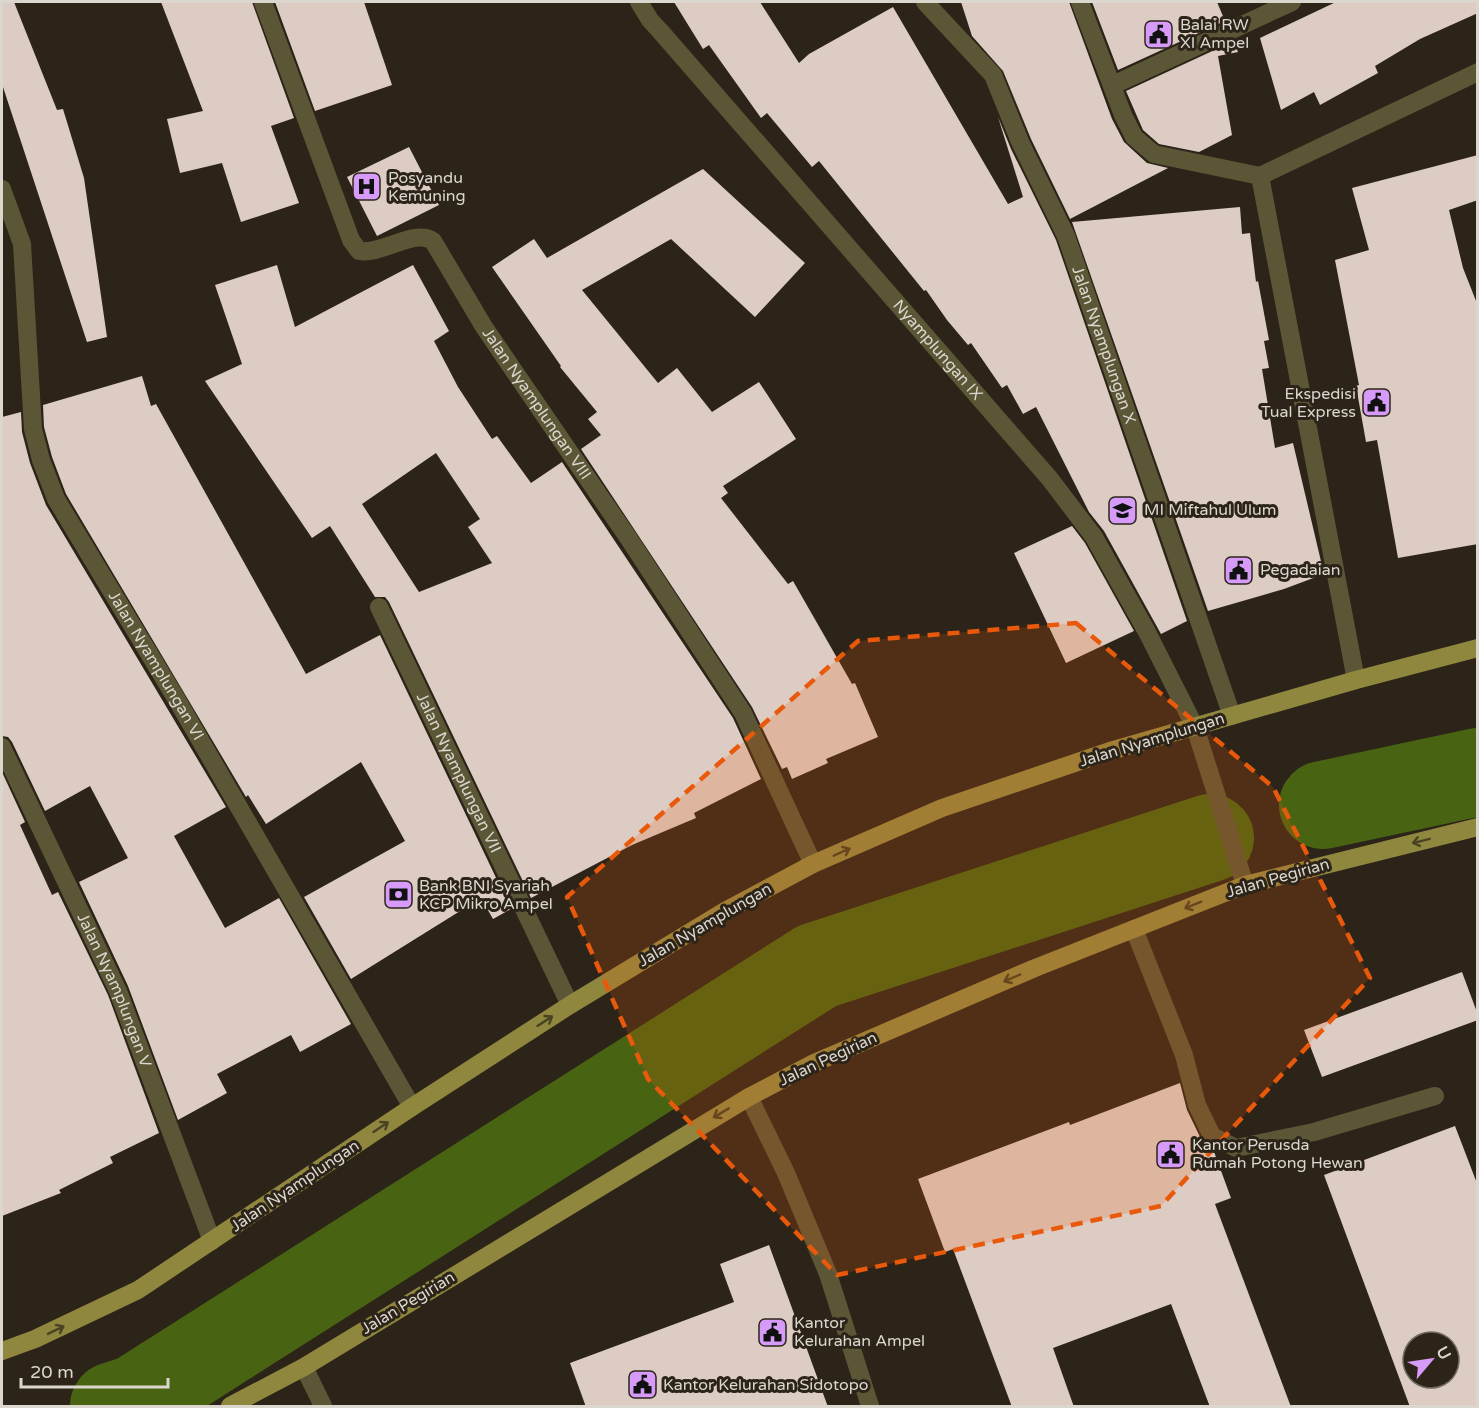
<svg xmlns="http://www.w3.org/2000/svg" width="1479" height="1408" viewBox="0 0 1479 1408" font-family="'Varela Round',sans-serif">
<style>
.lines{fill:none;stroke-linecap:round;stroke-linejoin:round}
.river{stroke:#486412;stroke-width:88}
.building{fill:#ddccc3;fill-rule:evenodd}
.minor{stroke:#5b5736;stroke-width:18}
.major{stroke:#90873f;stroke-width:18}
.oneway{stroke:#4a4224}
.marked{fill:#e8590c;fill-opacity:0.2;stroke:#e8590c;stroke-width:4.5;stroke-dasharray:12 8;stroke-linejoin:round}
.labels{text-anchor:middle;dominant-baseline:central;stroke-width:6;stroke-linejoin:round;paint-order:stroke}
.poi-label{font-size:16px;fill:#dbd6ce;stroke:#2c2419;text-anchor:start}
.street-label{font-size:16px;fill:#dbd6ce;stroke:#2c2419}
</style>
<rect width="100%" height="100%" fill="#2c2419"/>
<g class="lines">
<!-- river -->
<path class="river" d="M1323,805l155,-33
M114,1406l22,-7 681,-433 393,-128"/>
</g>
<!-- building -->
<path class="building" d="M2,2h12l43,108 6,-1 21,69 23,159 -20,5 -85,-258z
M161,2h91l42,116 -23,8 28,77 -58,19 -19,-59 -42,10 -13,-54 36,-8z
M275,2h89l28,83 -77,26z
M674,2h86l39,61 10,-9 84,-47 115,197 15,-7 -25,-80 13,32 45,91 131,381 -26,13 -57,-103 -15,-19 -53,-105 -13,7 -16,-29 -5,3 -31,-45 -3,2 -21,-25 -21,-30 -2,1 -105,-130 -7,6 -45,-54 -6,5 -52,-73 -6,4z
M961,2h108l43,117 12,23 23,21 21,5 -98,51 -39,-80 -28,-68 -31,-35z
M1092,2h125l8,19 -107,49z
M1336,2h142v11l-58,26 -45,27 3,7 -58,32 -6,-13 -33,18 -21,-72z
M1234,41l4,11 -20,4 14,79 -33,17 -40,-8 -16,-14 -17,-39z
M409,147l30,58 -62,31 -30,-59z
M1478,155v45l-29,10 14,58 15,38v238l-80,14 -21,-118 -11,2 -10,-56 3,-1 -24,-125 34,-10 -17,-62z
M703,169l102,94 -50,54 -84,-78 -89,51 76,93 19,-15 35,44 47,-30 37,57 -73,47 5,7 -7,5 67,86 5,-3 59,103 3,-1 23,54 -52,22 2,4 -36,16 -5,-12 -5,2 -30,-62 -171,-258 20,-14 -13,-16 9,-7 -37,-45 1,-1 -69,-99 42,-28 13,19z
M1240,207l2,27 8,-1 6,49 2,-1 11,59 -5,1 5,27 -7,1 13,79 18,-5 31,131 -40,15 -76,22 -136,-389z
M277,265l18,62 118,-62 36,66 -15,10 24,46 34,52 5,-3 34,47 31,-21 171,256 28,61 -67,34 2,5 -64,27 -101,53 -142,-296 -4,-5h-10l-45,-71 -18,12 -107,-157 37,-17 -27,-79zM436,453l44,66 -12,8 24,36 -73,29 -57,-88z
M142,376l9,30 5,-2 150,270 74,-39 131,274 -18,10 -12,-21 -130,81 -47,-82 101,-56 -44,-79 -95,62 -18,-29 -2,2 -180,-303 -14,-37 -8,-30 -1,-22z
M21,412l1,20 8,31 16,42 180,302 -52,29 51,92 54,-30 72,126 -51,28 -9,-17 -74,39 10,19 -49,27 -50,-134 -49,-104 49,-24 -38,-72 -45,25 -33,-69 -4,-5 -6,-1v-319z
M1072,526l13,17 49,88 -68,32 -52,-110z
M2,772l23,50 -5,3 32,70 6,-3 50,103 51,138 -49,24 3,6 -54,27 2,3 -59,23z
M1462,972l16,43v5l-156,57 -18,-47z
M1180,1083l7,27 15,31 11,8 18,49 -16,6 76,203h-81l-39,-103 -118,44 21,59h-62l-59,-158 -8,3 -27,-73 151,-57 1,3z
M1455,1126l23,60v221h-68l-86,-232zM1413,1342h36v36h-36z
M769,1245l59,162h-242l-16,-44 164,-61 -14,-38z"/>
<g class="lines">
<!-- minor -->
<g class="minor">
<path id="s1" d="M263,2l88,238 8,11c23,4 56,-23 74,-10l51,86 145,212 114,174 70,151"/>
<path id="s2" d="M639,2l11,18 11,12 389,447 44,58 53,95 48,95 50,158"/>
<path id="s3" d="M925,2l68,73 28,69 45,92 166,480"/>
<path d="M1080,2l43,113 11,22 20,17 106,22"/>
<path d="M1113,85l179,-83"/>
<path id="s4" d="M2,189l20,55 11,185 8,31 15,39 121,201 235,407"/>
<path id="s5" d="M379,607l191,398"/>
<path d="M1356,680l-96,-504 218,-104"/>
<path id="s6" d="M2,747l116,244 94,250"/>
<path d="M1134,929l50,126 13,50 15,31 24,12 78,-16 121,-36"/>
<path d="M749,1097l37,76 42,101 42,132"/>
<path d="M304,1367l19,39"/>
</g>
<!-- major -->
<path class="major" d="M2,1351l33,-12 103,-49 274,-183 158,-102 155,-94 88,-47 129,-56 168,-57 246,-71 122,-32
M230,1406l74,-39 445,-270 65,-34 221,-95 210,-83 233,-58"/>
</g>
<!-- one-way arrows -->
<defs><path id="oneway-shaft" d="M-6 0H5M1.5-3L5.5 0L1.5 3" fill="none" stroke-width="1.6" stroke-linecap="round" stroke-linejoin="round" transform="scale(1.5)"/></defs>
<g class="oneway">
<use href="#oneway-shaft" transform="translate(1421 841) rotate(166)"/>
<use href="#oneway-shaft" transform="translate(842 852) rotate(-24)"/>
<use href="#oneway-shaft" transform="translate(1193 905) rotate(158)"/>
<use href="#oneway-shaft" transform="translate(1012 978) rotate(157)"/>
<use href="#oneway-shaft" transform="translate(545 1021) rotate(-33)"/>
<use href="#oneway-shaft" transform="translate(721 1113) rotate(149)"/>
<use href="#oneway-shaft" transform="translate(381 1127) rotate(-34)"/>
<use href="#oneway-shaft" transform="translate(56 1330) rotate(-26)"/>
</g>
<!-- marked area -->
<path class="marked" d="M1076,623l197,164 97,191 -209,228 -324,69 -189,-196 -81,-182 291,-256z"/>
<!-- icons -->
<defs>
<symbol id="civic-square" viewBox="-11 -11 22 22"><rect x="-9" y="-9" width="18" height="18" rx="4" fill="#d69bf9" stroke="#2c2419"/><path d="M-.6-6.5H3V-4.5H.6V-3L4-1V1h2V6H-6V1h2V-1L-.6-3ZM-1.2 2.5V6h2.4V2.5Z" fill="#111"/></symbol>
<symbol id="hospital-square" viewBox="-11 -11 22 22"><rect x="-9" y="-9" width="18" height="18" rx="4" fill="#d69bf9" stroke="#2c2419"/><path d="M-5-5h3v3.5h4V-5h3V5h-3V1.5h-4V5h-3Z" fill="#111"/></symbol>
<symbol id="school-square" viewBox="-11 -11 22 22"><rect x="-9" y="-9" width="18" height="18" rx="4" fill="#d69bf9" stroke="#2c2419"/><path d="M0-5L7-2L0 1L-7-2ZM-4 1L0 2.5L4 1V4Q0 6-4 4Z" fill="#111"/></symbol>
<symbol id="bank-square" viewBox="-11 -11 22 22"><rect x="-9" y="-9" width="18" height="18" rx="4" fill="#d69bf9" stroke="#2c2419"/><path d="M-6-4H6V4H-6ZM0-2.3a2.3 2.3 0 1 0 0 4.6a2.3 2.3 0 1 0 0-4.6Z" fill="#111"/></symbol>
</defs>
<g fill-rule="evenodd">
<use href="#civic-square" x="1142" y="18" width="33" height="33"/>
<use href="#hospital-square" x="350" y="170" width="33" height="33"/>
<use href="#civic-square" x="1360" y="386" width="33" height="33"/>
<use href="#school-square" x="1106" y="494" width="33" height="33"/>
<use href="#civic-square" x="1222" y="554" width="33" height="33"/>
<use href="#bank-square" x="382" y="878" width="33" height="33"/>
<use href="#civic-square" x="1154" y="1138" width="33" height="33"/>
<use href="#civic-square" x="756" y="1316" width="33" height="33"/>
<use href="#civic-square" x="626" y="1368" width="33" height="33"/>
</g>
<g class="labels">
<!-- poi labels -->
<g class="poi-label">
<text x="1180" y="25">Balai RW<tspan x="1180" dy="18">XI Ampel</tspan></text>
<text x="388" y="178">Posyandu<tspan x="388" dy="18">Kemuning</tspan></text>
<text x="1356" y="394" text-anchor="end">Ekspedisi<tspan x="1356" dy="18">Tual Express</tspan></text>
<text x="1144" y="510">MI Miftahul Ulum</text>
<text x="1260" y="570">Pegadaian</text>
<text x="419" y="886">Bank BNI Syariah<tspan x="419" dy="18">KCP Mikro Ampel</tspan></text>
<text x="1192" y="1145">Kantor Perusda<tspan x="1192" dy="18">Rumah Potong Hewan</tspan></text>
<text x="794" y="1323">Kantor<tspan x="794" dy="18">Kelurahan Ampel</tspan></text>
<text x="663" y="1385">Kantor Kelurahan Sidotopo</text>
</g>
<!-- street labels -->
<g class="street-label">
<text stroke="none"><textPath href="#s3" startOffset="392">Jalan Nyamplungan X</textPath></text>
<text stroke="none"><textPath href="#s2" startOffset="459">Nyamplungan IX</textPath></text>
<text stroke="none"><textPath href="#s1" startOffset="537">Jalan Nyamplungan VIII</textPath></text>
<text stroke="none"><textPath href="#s4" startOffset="512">Jalan Nyamplungan VI</textPath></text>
<text transform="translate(1152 740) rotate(-17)">Jalan Nyamplungan</text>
<text stroke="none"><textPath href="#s5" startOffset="184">Jalan Nyamplungan VII</textPath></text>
<text transform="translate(1278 878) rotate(-16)">Jalan Pegirian</text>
<text transform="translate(705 925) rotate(-30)">Jalan Nyamplungan</text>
<text stroke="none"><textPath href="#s6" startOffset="268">Jalan Nyamplungan V</textPath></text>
<text transform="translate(828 1059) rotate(-25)">Jalan Pegirian</text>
<text transform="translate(295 1186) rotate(-34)">Jalan Nyamplungan</text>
<text transform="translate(408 1303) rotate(-31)">Jalan Pegirian</text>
</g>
</g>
<!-- border -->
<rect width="1479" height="1408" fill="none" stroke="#dbd6ce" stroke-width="6"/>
<!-- north arrow -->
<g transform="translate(1431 1360) rotate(61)"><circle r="28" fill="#2c2419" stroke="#726b61" stroke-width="1.5"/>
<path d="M0-4.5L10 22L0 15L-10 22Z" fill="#d69bf9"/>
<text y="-9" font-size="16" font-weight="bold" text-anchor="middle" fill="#dbd6ce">U</text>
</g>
<!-- scale -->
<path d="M21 1378v9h147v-9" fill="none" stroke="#dbd6ce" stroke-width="3"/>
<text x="30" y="1378" font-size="18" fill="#dbd6ce" stroke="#2c2419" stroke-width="4.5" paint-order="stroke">20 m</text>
</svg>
